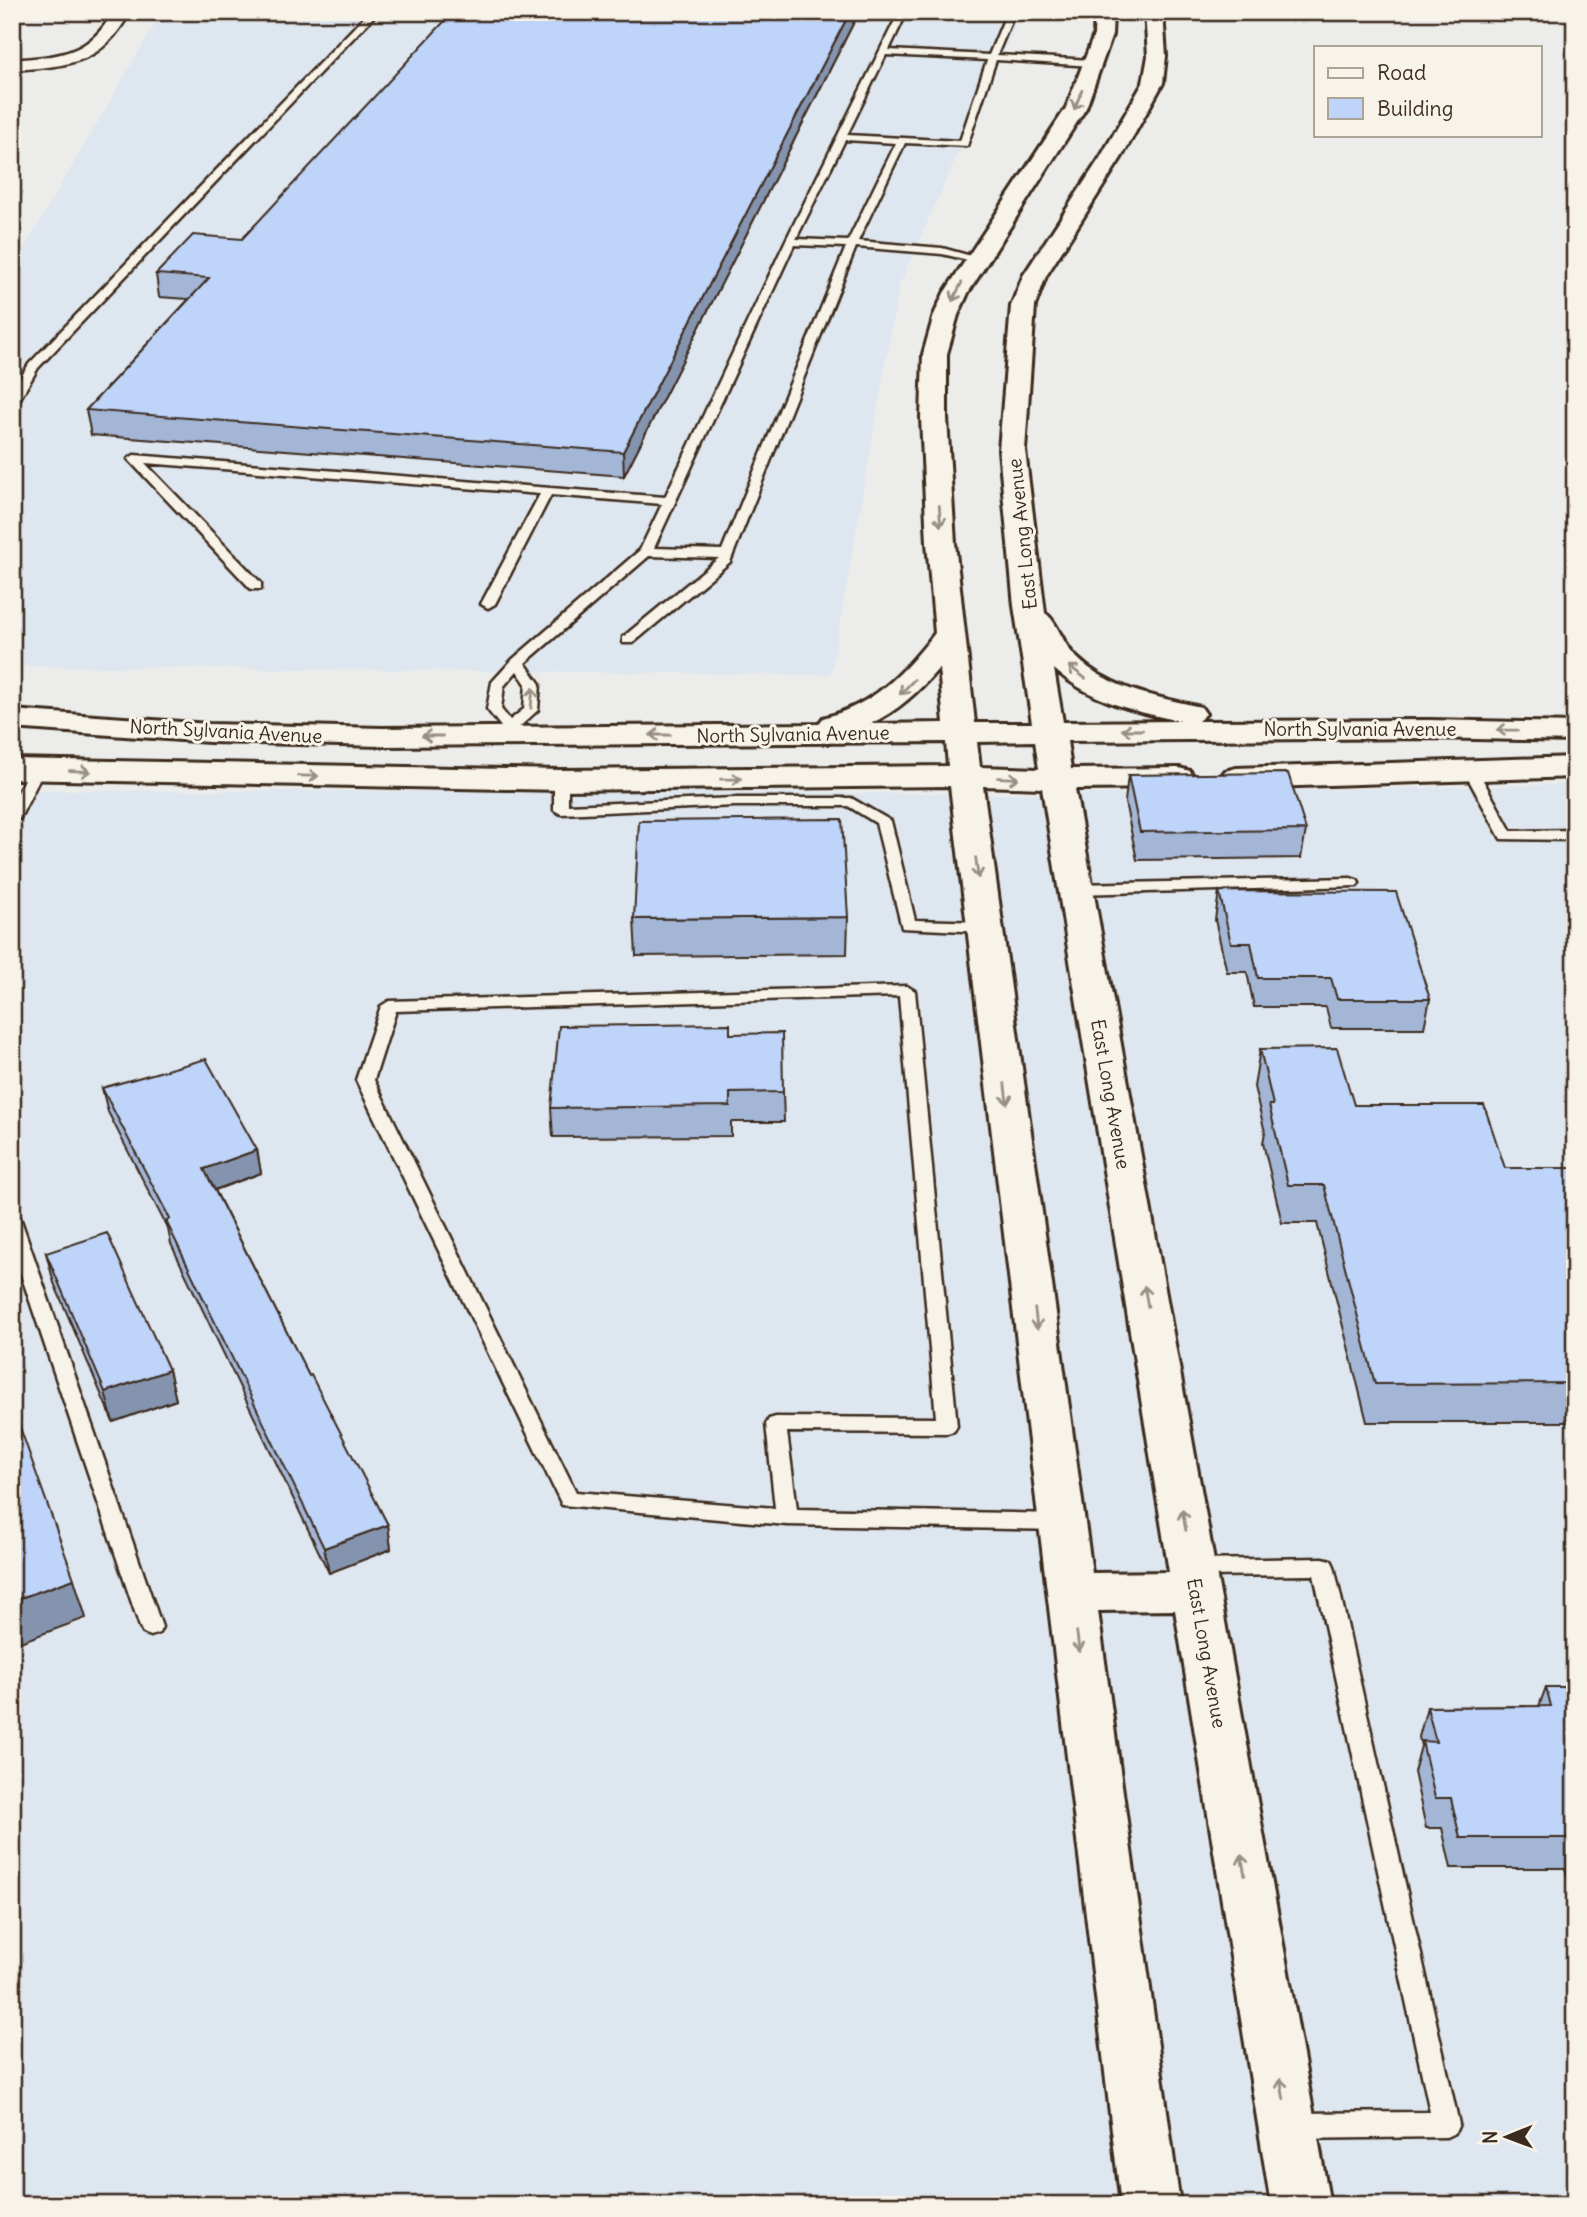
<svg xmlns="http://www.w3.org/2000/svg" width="1587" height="2217" viewBox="0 0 1587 2217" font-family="Delius,sans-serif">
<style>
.built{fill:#dee6ef}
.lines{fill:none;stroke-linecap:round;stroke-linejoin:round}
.service-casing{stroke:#3b2a1e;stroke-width:5}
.minor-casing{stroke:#3b2a1e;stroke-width:5}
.secondary-casing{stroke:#3b2a1e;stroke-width:6}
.service{fill:#f7f3e8;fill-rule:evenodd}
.minor{fill:#f7f3e8;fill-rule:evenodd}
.secondary{fill:#f7f3e8;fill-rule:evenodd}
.wall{fill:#a3b6d6;stroke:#3b2a1e;stroke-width:2}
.shaded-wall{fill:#8594ae;stroke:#3b2a1e;stroke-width:2}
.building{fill:#bed4f9;stroke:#3b2a1e;stroke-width:2}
.oneway{stroke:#998e83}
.labels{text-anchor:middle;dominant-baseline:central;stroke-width:6;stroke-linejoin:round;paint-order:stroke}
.street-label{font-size:19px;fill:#3b2a1e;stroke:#f7f3e8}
</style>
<rect width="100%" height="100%" fill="#ecedeb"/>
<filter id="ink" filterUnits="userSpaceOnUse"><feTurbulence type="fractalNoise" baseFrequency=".0143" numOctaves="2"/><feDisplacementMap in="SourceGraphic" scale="14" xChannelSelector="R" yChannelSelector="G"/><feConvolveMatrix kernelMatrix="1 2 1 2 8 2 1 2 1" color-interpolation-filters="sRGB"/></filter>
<g filter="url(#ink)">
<!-- built -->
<path class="built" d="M162,12h859l-122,274 -68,389 -819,-9v-397z
M1575,784v1421h-1563v-1415l1117,4z"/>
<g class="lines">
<defs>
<path id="service" d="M369,12h9l-340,356 -20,34 -6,3v-13l17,-28z
M899,12h8l-18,38 100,5 18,-43h8l-18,43 96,5 4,3 -4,3 -97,-6 -29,86 -62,-3 -47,98 84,7 40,11 -5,3 -35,-8 -86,-7 -126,315 -97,81h-10v-6l96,-79 -70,-2 -124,107 15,21 -2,26 -22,20 -4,9h-10v-11l-15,-19 5,-27 21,-23 127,-109 22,-46 -111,-9 -56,109 -7,4 -7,-4 59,-110 -395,-31 116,120v6h-10l-123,-130 6,-4 531,42 120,-255zM886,55l101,5 -27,81 -113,-6zM845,140l51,3 -48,98 -52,-2zM794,245l52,2 -124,303 -68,-2zM517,671l9,13 -2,25 -14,11 -9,-11 3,-23z
M37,766l7,4 -24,48 -8,4v-19l18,-33z
M1471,767l7,4 33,60 64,-1v10l-74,-1 -37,-68z
M561,776l7,4v25l167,-7h116l40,23 24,99 69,2 8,5 -8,5 -82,-4 -26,-105 -28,-17h-113l-174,8 -7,-4v-30z
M1351,878l6,2 2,3 -2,3 -281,8 -8,-5 8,-5z
M907,986l8,5 42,435 -3,5 -7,2 -160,-1 10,77 265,5 7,2 4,6 -4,6 -7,2 -275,-5 -225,-20 -206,-425 25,-74 8,-5zM899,996l37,422 -160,-1 -7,2 -3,5 9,84 -199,-16 -202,-412 22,-69z
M12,1214l7,2 2,4 141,407 -3,6 -8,3 -8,-3 -3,-6 -128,-379z
M1323,1558l8,2 3,6 125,558 -4,9 -9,4 -155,2 -9,-4 -4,-9 4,-9 9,-4 139,-1 -116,-537 -122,1 -8,-2 -3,-6 3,-6 8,-2z"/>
<path id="minor" d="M113,12h17c-28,53 -62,54 -118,58v-10c46,-4 77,-4 101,-48z"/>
<path id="secondary" d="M1095,12h18l-1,23 -26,73 -118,185 -10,22 -11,39v64l8,125 20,180h57l-18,-117 -15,-156 12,-144 12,-30 77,-118 43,-75 5,-27 -3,-44h18l3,44 -3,27 -42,75 -75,118 -11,30 -10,144 20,163c13,9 18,32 31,44 34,33 81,40 125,50l5,7 -8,7 231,-1 146,3v18l-146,-3 -362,3 4,28 108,-1 11,3 5,7 -5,7 -11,3 -104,1 255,1416h-59l-96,-595 -77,1 82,594h-59l-171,-1419 -389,4 -549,-11v-20l549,11 387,-4 -2,-24 -564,4 -173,-4 -197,-14v-18l197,14 173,4 437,-4 4,-6c51,-13 81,-45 112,-85l-8,-90 -6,-125 2,-64 11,-39 10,-22 122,-185 28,-73zM939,668l5,55 -74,1c28,-13 49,-33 69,-56zM1054,669c36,32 81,43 127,52l-118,1zM1035,741l4,28 -59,-2 -3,-25zM983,786l59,2 127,784 -77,1z
M1575,757v20l-339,11 -11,-3 -5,-7 5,-7 11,-3z"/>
</defs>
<!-- service casing -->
<use href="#service" class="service-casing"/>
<!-- minor casing -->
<use href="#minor" class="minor-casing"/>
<!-- secondary casing -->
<use href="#secondary" class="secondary-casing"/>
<!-- service -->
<use href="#service" class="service"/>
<!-- minor -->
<use href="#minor" class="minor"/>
<!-- secondary -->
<use href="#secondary" class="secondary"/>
</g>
<!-- wall -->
<path class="wall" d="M859,12l-235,464 -533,-41 -5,-25 103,-111 -30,-2 -3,-23 86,-35z
M1128,775l178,55 -5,28 -164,2 -12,-58z
M1219,891l211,108 -6,29h-93l-5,-21h-72l-7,-35h-20l-12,-52z
M848,917l-1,37 -211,2 -2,-37z
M730,1034l53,58 1,30h-53v14l-178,1 -2,-29z
M1260,1049l94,56 151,63h70v254h-208l-50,-199h-35l-19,-80 2,-11 -11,-45z
M102,1088l155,62 4,23 -46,17 94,186 79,149 3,24 -62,24 -158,-329 -3,-15 -60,-117z
M46,1253l123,117 7,30 -63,22 -59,-139z
M1546,1687h29v198h-5l-5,-17h-114l-9,-40h-16l-12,-56 7,-26 -2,-9 8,-30 112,-1z"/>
<!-- shaded-wall -->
<path class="shaded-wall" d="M850,12h9l-235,464 -1,-24z
M257,1150l4,23 -52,19 -5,-23z
M169,1370l7,30 -63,22 -8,-30z
M388,1525l3,24 -62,24 -5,-25z
M74,1579l12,39 -74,27v-44z"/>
<!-- building -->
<path class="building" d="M453,12h397l-227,440 -537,-42 123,-132 -53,-4 37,-39 49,4z
M1288,773l18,57 -166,2 -12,-57z
M842,819l6,98 -214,2 5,-98z
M1219,891l177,1 34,107h-93l-6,-21h-73l-7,-35h-20z
M730,1024v10l52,-1 1,59 -53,1v13l-179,2 8,-82z
M1337,1048l17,57h130l21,63h70v215l-200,1 -51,-199h-36l-19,-80h4l-13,-56z
M206,1059l51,91 -53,19 105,207 2,-1 77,150 -64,23 -158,-327 4,-2 -68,-131z
M107,1233l62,137 -64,22 -59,-139z
M12,1405l62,174 -62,22z
M1546,1687h29v151h-115l-9,-40h-16l-13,-57 14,1 -9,-35 124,-1z"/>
<!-- one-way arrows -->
<defs><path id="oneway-shaft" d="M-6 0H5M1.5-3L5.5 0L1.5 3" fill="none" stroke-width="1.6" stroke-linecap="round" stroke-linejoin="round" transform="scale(1.75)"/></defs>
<g class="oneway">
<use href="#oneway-shaft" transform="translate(1078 100) rotate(112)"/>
<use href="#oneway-shaft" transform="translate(957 292) rotate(117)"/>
<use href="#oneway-shaft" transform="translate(940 516) rotate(86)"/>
<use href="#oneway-shaft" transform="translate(1077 672) rotate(-143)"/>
<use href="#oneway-shaft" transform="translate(907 687) rotate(134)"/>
<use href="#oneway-shaft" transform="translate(532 698) rotate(-84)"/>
<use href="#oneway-shaft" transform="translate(1132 730) rotate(180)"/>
<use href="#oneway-shaft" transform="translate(1507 730) rotate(-179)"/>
<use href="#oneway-shaft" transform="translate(660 735) rotate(180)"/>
<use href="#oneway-shaft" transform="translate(432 736) rotate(180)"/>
<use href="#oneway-shaft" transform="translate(80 771) rotate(2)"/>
<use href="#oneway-shaft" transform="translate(308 776) rotate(1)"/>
<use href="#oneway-shaft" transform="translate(1008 778) rotate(2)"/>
<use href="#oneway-shaft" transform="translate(731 779) rotate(-1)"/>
<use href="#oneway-shaft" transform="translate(977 868) rotate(83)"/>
<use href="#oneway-shaft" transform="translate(1006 1094) rotate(83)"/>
<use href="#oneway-shaft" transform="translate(1146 1296) rotate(-100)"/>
<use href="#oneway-shaft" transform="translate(1036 1319) rotate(83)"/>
<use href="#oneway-shaft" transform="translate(1184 1520) rotate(-100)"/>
<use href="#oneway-shaft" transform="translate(1078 1642) rotate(83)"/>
<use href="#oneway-shaft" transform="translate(1243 1865) rotate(-100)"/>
<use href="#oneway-shaft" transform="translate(1282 2089) rotate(-100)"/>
</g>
</g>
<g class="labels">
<!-- street labels -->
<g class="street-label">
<text transform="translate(1022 534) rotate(-96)">East Long Avenue</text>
<text x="1360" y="729">North Sylvania Avenue</text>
<text transform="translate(226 731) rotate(3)">North Sylvania Avenue</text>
<text transform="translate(793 734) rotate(-1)">North Sylvania Avenue</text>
<text transform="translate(1111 1094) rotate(80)">East Long Avenue</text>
<text transform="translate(1207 1653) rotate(80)">East Long Avenue</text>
</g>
</g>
<!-- margin -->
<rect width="1587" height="2217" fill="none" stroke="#f7f3e8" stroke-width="42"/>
<rect x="21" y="21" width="1545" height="2175" fill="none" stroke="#3b2a1e" stroke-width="2.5" filter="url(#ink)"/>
<!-- legend -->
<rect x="1314" y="46" width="228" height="91" fill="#f7f3e8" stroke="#aca397" stroke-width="2"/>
<rect x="1328" y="68" width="35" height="10" fill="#f7f3e8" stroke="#aca397" stroke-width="2"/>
<text x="1377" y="80" font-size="21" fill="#3b2a1e">Road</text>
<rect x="1328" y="98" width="35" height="21" fill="#bed4f9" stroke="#aca397" stroke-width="2"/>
<text x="1377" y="116" font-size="21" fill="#3b2a1e">Building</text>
<!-- north arrow -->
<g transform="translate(1507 2137) rotate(269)" stroke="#f7f3e8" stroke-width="5" paint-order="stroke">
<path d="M0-5L12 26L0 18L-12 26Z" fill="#3b2a1e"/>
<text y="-10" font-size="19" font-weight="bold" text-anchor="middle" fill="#3b2a1e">N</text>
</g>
</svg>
